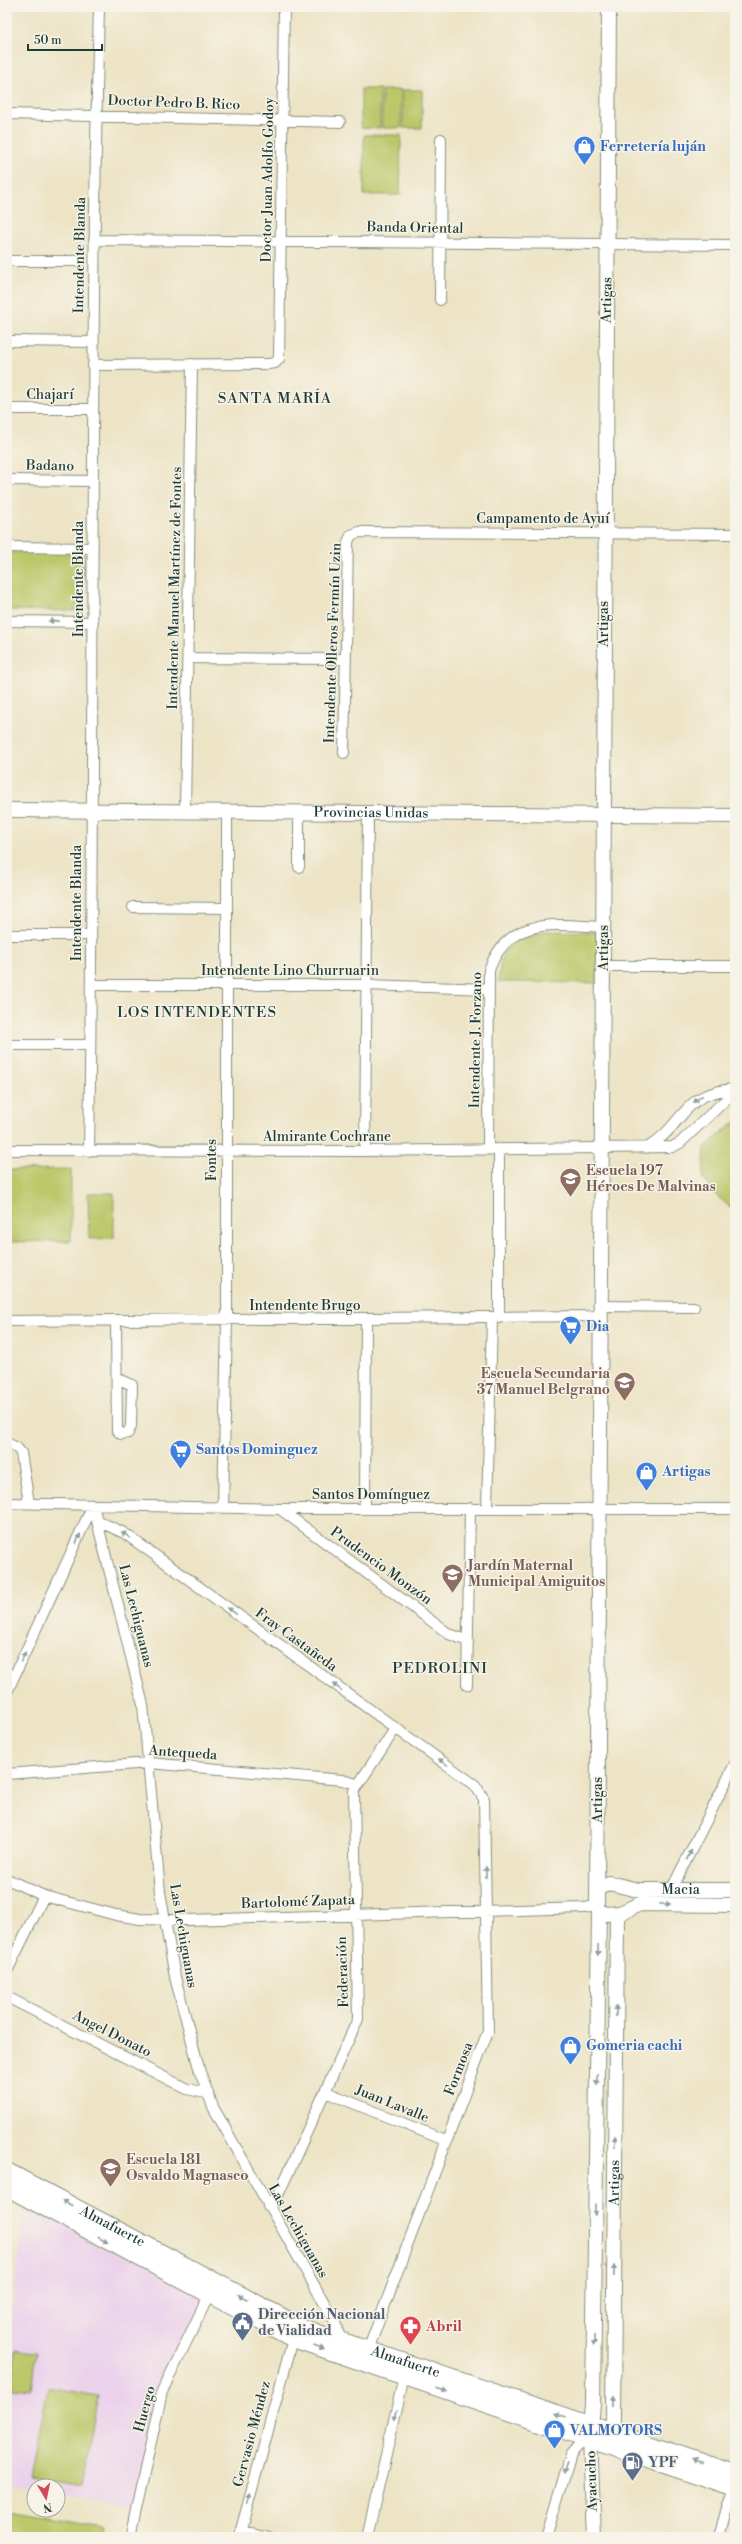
<svg xmlns="http://www.w3.org/2000/svg" width="742" height="2544" viewBox="0 0 742 2544" font-family="'Libre Bodoni',serif">
<style>
.built{fill:#ebd1eb}
.green{fill:#bbc769;stroke:#6d824e}
.lines{fill:none;stroke-linecap:round;stroke-linejoin:round}
.street-casing{stroke:#86907d;stroke-width:12}
.secondary-casing{stroke:#86907d;stroke-width:16}
.primary-casing{stroke:#86907d;stroke-width:18}
.street{stroke:#fff;stroke-width:10}
.secondary{stroke:#fff;stroke-width:14}
.primary{stroke:#fff;stroke-width:16}
.oneway{fill:#8f9e9a}
.labels{text-anchor:middle;dominant-baseline:central;stroke-width:3;stroke-linejoin:round;paint-order:stroke}
.street-label{font-size:14px;fill:#1f3d34;stroke:#f7f3e8}
.shop-label{font-size:14px;font-weight:bold;fill:#366cbe;stroke:#f7f3e8;text-anchor:start}
.education-label{font-size:14px;font-weight:bold;fill:#785e54;stroke:#f7f3e8;text-anchor:start}
.service-label{font-size:14px;font-weight:bold;fill:#4e5e75;stroke:#f7f3e8;text-anchor:start}
.health-label{font-size:14px;font-weight:bold;fill:#be3a42;stroke:#f7f3e8;text-anchor:start}
.neighbourhood-label{font-size:15px;letter-spacing:1px;fill:#1f3d34;stroke:#f7f3e8}
</style>
<rect width="100%" height="100%" fill="#f7f3e8"/>
<filter id="ink" filterUnits="userSpaceOnUse"><feTurbulence type="fractalNoise" baseFrequency=".025" numOctaves="2"/><feDisplacementMap in="SourceGraphic" scale="8" xChannelSelector="R" yChannelSelector="G"/><feConvolveMatrix kernelMatrix="1 2 1 2 8 2 1 2 1" color-interpolation-filters="sRGB"/></filter>
<filter id="wash" filterUnits="userSpaceOnUse"><feTurbulence type="fractalNoise" baseFrequency=".012" numOctaves="4" result="noise"/><feDisplacementMap in="SourceGraphic" scale="16" xChannelSelector="R" yChannelSelector="G"/><feGaussianBlur stdDeviation="0.9" result="paint"/><feColorMatrix in="noise" values="0 0 0 0 0 0 0 0 0 0 0 0 0 0 0 0 0 1.4 0 .05"/><feComposite in="paint" operator="in"/></filter>
<g filter="url(#wash)">
<rect width="100%" height="100%" fill="#ede4c6"/>
<!-- built -->
<path class="built" d="M26,2199l183,96 -47,97 -25,115 -79,-13v-8h-24v4l-27,-5v-137z"/>
<!-- green -->
<path class="green" d="M361,89h19v39h-19z
M382,90h19v38h-19z
M403,90h19v38h-19z
M364,135h37l-1,60h-36z
M7,552l77,1 -1,58 -76,-1z
M546,931l51,1v51l-99,-1c4,-40 12,-41 48,-51z
M735,1122v89l-18,-15 -14,-18 2,-31z
M71,1169v72l-64,1v-72z
M88,1193h26v45l-25,1z
M16,2350l21,2 -5,38 -20,-2z
M48,2387l50,9 -16,90 -51,-9z
M7,2510l96,16 -2,11h-94z"/>
</g>
<g filter="url(#ink)">
<g class="lines">
<defs>
<path id="street" d="M7,114l333,8
M94,240l641,5
M7,261h70
M440,300l1,-161
M7,341l86,1
M93,365l175,-1 7,-1 4,-4 5,-352
M7,409h86
M7,480l86,1
M7,547l86,1
M7,621l86,1
M189,658l157,1
M344,753l4,-211 3,-7 8,-3 376,2
M185,812l7,-448
M299,867v-54
M133,907l93,1
M7,935h83
M604,966h131
M91,985h274l124,4
M7,1045h83
M647,1148c38,-23 34,-56 88,-59
M488,1149l1,-179c20,-55 67,-45 115,-43
M7,1150l358,1 307,-4 8,-4 55,-52
M89,1151c6,-381 0,-763 10,-1144
M365,1151l3,-338
M602,1306l92,1
M499,1318v-169
M7,1321l595,-5
M116,1321l1,109 4,4 7,-1 3,-7 1,-41 -15,-7
M7,1443l10,5 4,5 8,50
M7,1503l273,6h455
M93,1505l50,200 17,187 15,85 25,95 13,35 122,215 6,19
M223,1507l4,-187v-507
M365,1508l1,-188
M487,1508l5,-189
M280,1509l169,125 19,7
M98,1521l26,12 351,252 9,14 4,232 -120,319
M467,1685l3,-177
M7,1692l86,-187
M7,1774l142,-11 194,17 13,4
M7,1879l37,17 72,19 24,4 47,1 397,-12 13,-2
M671,1890l64,-126
M7,1971l37,-75
M7,1997l180,92 19,4
M326,2092l121,49
M268,2206l11,-13 79,-174 -4,-228 41,-62
M240,2531l29,6
M130,2537l32,-145 47,-97
M239,2537l54,-198
M367,2537l37,-160
M546,2537l25,-83 7,-8 12,-7
M718,2537l16,-48"/>
<g id="secondary">
<path d="M609,7l-12,1899 2,5 6,3 15,-1 20,-9 95,1"/>
<path id="s1" d="M7,810l728,6"/>
<path id="s2" d="M597,1889l12,-6 29,7h97"/>
<path id="s3" d="M602,2435l10,-4 1,-13 4,-500 3,-5"/>
<path d="M594,2537l-4,-98 3,-35 6,-493"/>
</g>
<g id="primary">
<path id="s4" d="M7,2171l297,157 431,145"/>
<path d="M7,2188l286,151 442,150"/>
</g>
</defs>
<!-- street casing -->
<use href="#street" class="street-casing"/>
<!-- secondary casing -->
<use href="#secondary" class="secondary-casing"/>
<!-- primary casing -->
<use href="#primary" class="primary-casing"/>
<!-- street -->
<use href="#street" class="street"/>
<!-- secondary -->
<use href="#secondary" class="secondary"/>
<!-- primary -->
<use href="#primary" class="primary"/>
</g>
<!-- one-way arrows -->
<defs><path id="oneway-solid" d="M-6-.8H1V-3.2L6.5 0L1 3.2V.8H-6Z"/></defs>
<g class="oneway">
<use href="#oneway-solid" transform="translate(54 621) rotate(-179)"/>
<use href="#oneway-solid" transform="translate(698 1099) rotate(142)"/>
<use href="#oneway-solid" transform="translate(126 1535) rotate(-145)"/>
<use href="#oneway-solid" transform="translate(78 1539) rotate(-65)"/>
<use href="#oneway-solid" transform="translate(232 1611) rotate(-144)"/>
<use href="#oneway-solid" transform="translate(23 1657) rotate(-65)"/>
<use href="#oneway-solid" transform="translate(337 1687) rotate(-144)"/>
<use href="#oneway-solid" transform="translate(443 1762) rotate(-145)"/>
<use href="#oneway-solid" transform="translate(689 1855) rotate(-63)"/>
<use href="#oneway-solid" transform="translate(486 1872) rotate(-91)"/>
<use href="#oneway-solid" transform="translate(665 1904)"/>
<use href="#oneway-solid" transform="translate(598 1950) rotate(91)"/>
<use href="#oneway-solid" transform="translate(616 2011) rotate(-89)"/>
<use href="#oneway-solid" transform="translate(597 2080) rotate(91)"/>
<use href="#oneway-solid" transform="translate(615 2141) rotate(-89)"/>
<use href="#oneway-solid" transform="translate(67 2203) rotate(-152)"/>
<use href="#oneway-solid" transform="translate(595 2210) rotate(91)"/>
<use href="#oneway-solid" transform="translate(103 2240) rotate(28)"/>
<use href="#oneway-solid" transform="translate(614 2271) rotate(-89)"/>
<use href="#oneway-solid" transform="translate(243 2297) rotate(-152)"/>
<use href="#oneway-solid" transform="translate(594 2340) rotate(91)"/>
<use href="#oneway-solid" transform="translate(319 2348) rotate(19)"/>
<use href="#oneway-solid" transform="translate(442 2390) rotate(18)"/>
<use href="#oneway-solid" transform="translate(613 2401) rotate(-89)"/>
<use href="#oneway-solid" transform="translate(395 2415) rotate(103)"/>
<use href="#oneway-solid" transform="translate(561 2415) rotate(-161)"/>
<use href="#oneway-solid" transform="translate(698 2460) rotate(-162)"/>
<use href="#oneway-solid" transform="translate(566 2467) rotate(109)"/>
<use href="#oneway-solid" transform="translate(249 2499) rotate(-75)"/>
</g>
</g>
<!-- icons -->
<defs>
<symbol id="shop-pin" viewBox="-11 -11 22 30"><path d="M0 17L-7.5 6A9.5 9.5 0 1 1 7.5 6Z" fill="#3f7fe0" stroke="#f7f3e8"/><path d="M-5-2.5h2.3a2.7 3.5 0 0 1 5.4 0H5L5.5 6h-11ZM-1.5-2.5h3a1.5 2.3 0 0 0-3 0Z" fill="#fff"/></symbol>
<symbol id="school-pin" viewBox="-11 -11 22 30"><path d="M0 17L-7.5 6A9.5 9.5 0 1 1 7.5 6Z" fill="#8d6e63" stroke="#f7f3e8"/><path d="M0-5L7-2L0 1L-7-2ZM-4 1L0 2.5L4 1V4Q0 6-4 4Z" fill="#fff"/></symbol>
<symbol id="supermarket-pin" viewBox="-11 -11 22 30"><path d="M0 17L-7.5 6A9.5 9.5 0 1 1 7.5 6Z" fill="#3f7fe0" stroke="#f7f3e8"/><path d="M-6-5.5h2.5l.6 2H6L4.5 2H-2.5L-4.4-4H-6ZM-1.5 3.2a1.3 1.3 0 1 0 .1 0ZM3 3.2a1.3 1.3 0 1 0 .1 0Z" fill="#fff"/></symbol>
<symbol id="civic-pin" viewBox="-11 -11 22 30"><path d="M0 17L-7.5 6A9.5 9.5 0 1 1 7.5 6Z" fill="#5c6f8a" stroke="#f7f3e8"/><path d="M-.6-6.5H3V-4.5H.6V-3L4-1V1h2V6H-6V1h2V-1L-.6-3ZM-1.2 2.5V6h2.4V2.5Z" fill="#fff"/></symbol>
<symbol id="pharmacy-pin" viewBox="-11 -11 22 30"><path d="M0 17L-7.5 6A9.5 9.5 0 1 1 7.5 6Z" fill="#e0444e" stroke="#f7f3e8"/><path d="M-2-6h4v4h4v4h-4v4h-4v-4h-4v-4h4Z" fill="#fff"/></symbol>
<symbol id="fuel-pin" viewBox="-11 -11 22 30"><path d="M0 17L-7.5 6A9.5 9.5 0 1 1 7.5 6Z" fill="#5c6f8a" stroke="#f7f3e8"/><path d="M-5.5-6h7V0h2V4h1.3V-2.5L3-4.5l.8-.8L6-3V5H2.5V1h-1V6h-7ZM-4.2-4.7v3.2H.2V-4.7Z" fill="#fff"/></symbol>
</defs>
<g fill-rule="evenodd">
<use href="#shop-pin" x="572" y="134" width="25" height="34"/>
<use href="#school-pin" x="558" y="1166" width="25" height="34"/>
<use href="#supermarket-pin" x="558" y="1314" width="25" height="34"/>
<use href="#school-pin" x="612" y="1370" width="25" height="34"/>
<use href="#supermarket-pin" x="168" y="1438" width="25" height="34"/>
<use href="#shop-pin" x="634" y="1460" width="25" height="34"/>
<use href="#school-pin" x="440" y="1562" width="25" height="34"/>
<use href="#shop-pin" x="558" y="2034" width="25" height="34"/>
<use href="#school-pin" x="98" y="2156" width="25" height="34"/>
<use href="#civic-pin" x="230" y="2310" width="25" height="34"/>
<use href="#pharmacy-pin" x="398" y="2314" width="25" height="34"/>
<use href="#shop-pin" x="542" y="2418" width="25" height="34"/>
<use href="#fuel-pin" x="620" y="2450" width="25" height="34"/>
</g>
<g class="labels">
<!-- street labels -->
<g class="street-label">
<text transform="translate(174 103) rotate(2)">Doctor Pedro B. Rico</text>
<text transform="translate(268 180) rotate(-89)">Doctor Juan Adolfo Godoy</text>
<text transform="translate(415 228) rotate(1)">Banda Oriental</text>
<text transform="translate(80 255) rotate(-89)">Intendente Blanda</text>
<text transform="translate(607 300) rotate(-89)">Artigas</text>
<text x="50" y="395">Chajarí</text>
<text transform="translate(50 466) rotate(1)">Badano</text>
<text x="543" y="519">Campamento de Ayuí</text>
<text transform="translate(79 579) rotate(-90)">Intendente Blanda</text>
<text transform="translate(175 588) rotate(-89)">Intendente Manuel Martínez de Fontes</text>
<text transform="translate(604 624) rotate(-90)">Artigas</text>
<text transform="translate(333 643) rotate(-88)">Intendente Olleros Fermín Uzin</text>
<text stroke="none"><textPath href="#s1" startOffset="364">Provincias Unidas</textPath></text>
<text transform="translate(77 903) rotate(-90)">Intendente Blanda</text>
<text transform="translate(604 948) rotate(-90)">Artigas</text>
<text x="290" y="971">Intendente Lino Churruarin</text>
<text transform="translate(476 1040) rotate(-89)">Intendente J. Forzano</text>
<text x="327" y="1137">Almirante Cochrane</text>
<text transform="translate(212 1160) rotate(-90)">Fontes</text>
<text x="305" y="1306">Intendente Brugo</text>
<text x="371" y="1495">Santos Domínguez</text>
<text transform="translate(381 1566) rotate(36)">Prudencio Monzón</text>
<text transform="translate(136 1616) rotate(76)">Las Lechiguanas</text>
<text transform="translate(296 1640) rotate(36)">Fray Castañeda</text>
<text transform="translate(183 1753) rotate(4)">Antequeda</text>
<text transform="translate(598 1800) rotate(-90)">Artigas</text>
<text stroke="none"><textPath href="#s2" startOffset="86">Macia</textPath></text>
<text transform="translate(298 1902) rotate(-2)">Bartolomé Zapata</text>
<text transform="translate(183 1936) rotate(80)">Las Lechiguanas</text>
<text transform="translate(343 1972) rotate(-92)">Federación</text>
<text transform="translate(112 2034) rotate(27)">Angel Donato</text>
<text transform="translate(459 2069) rotate(-69)">Formosa</text>
<text transform="translate(392 2104) rotate(22)">Juan Lavalle</text>
<text stroke="none"><textPath href="#s3" startOffset="259">Artigas</textPath></text>
<text stroke="none"><textPath href="#s4" startOffset="119">Almafuerte</textPath></text>
<text transform="translate(298 2231) rotate(60)">Las Lechiguanas</text>
<text stroke="none"><textPath href="#s4" startOffset="443">Almafuerte</textPath></text>
<text transform="translate(145 2409) rotate(-75)">Huergo</text>
<text transform="translate(252 2434) rotate(-75)">Gervasio Méndez</text>
<text transform="translate(592 2481) rotate(-92)">Ayacucho</text>
</g>
<!-- shop labels -->
<g class="shop-label">
<text x="600" y="147">Ferretería luján</text>
<text x="586" y="1327">Dia</text>
<text x="196" y="1450">Santos Dominguez</text>
<text x="662" y="1472">Artigas</text>
<text x="586" y="2046">Gomeria cachi</text>
<text x="570" y="2431">VALMOTORS</text>
</g>
<!-- education labels -->
<g class="education-label">
<text x="586" y="1171">Escuela 197<tspan x="586" dy="16">Héroes De Malvinas</tspan></text>
<text x="610" y="1374" text-anchor="end">Escuela Secundaria<tspan x="610" dy="16">37 Manuel Belgrano</tspan></text>
<text x="468" y="1566">Jardín Maternal<tspan x="468" dy="16">Municipal Amiguitos</tspan></text>
<text x="126" y="2160">Escuela 181<tspan x="126" dy="16">Osvaldo Magnasco</tspan></text>
</g>
<!-- service labels -->
<g class="service-label">
<text x="258" y="2315">Dirección Nacional<tspan x="258" dy="16">de Vialidad</tspan></text>
<text x="648" y="2463">YPF</text>
</g>
<!-- health labels -->
<g class="health-label">
<text x="426" y="2327">Abril</text>
</g>
<!-- neighbourhood labels -->
<g class="neighbourhood-label">
<text x="275" y="398">SANTA MARÍA</text>
<text x="197" y="1012">LOS INTENDENTES</text>
<text x="440" y="1668">PEDROLINI</text>
</g>
</g>
<!-- margin -->
<rect width="742" height="2544" fill="none" stroke="#f7f3e8" stroke-width="24"/>
<!-- north arrow -->
<g transform="translate(46 2498) rotate(170)"><circle r="19" fill="#f7f3e8" stroke="#a1aaa0"/>
<path d="M0-3L7 15L0 10L-7 15Z" fill="#d1495b"/>
<text y="-6" font-size="11" font-weight="bold" text-anchor="middle" fill="#1f3d34">N</text>
</g>
<!-- scale -->
<path d="M28 44v6h74v-6" fill="none" stroke="#1f3d34" stroke-width="2"/>
<text x="34" y="44" font-size="12" fill="#1f3d34" stroke="#f7f3e8" stroke-width="3" paint-order="stroke">50 m</text>
</svg>
